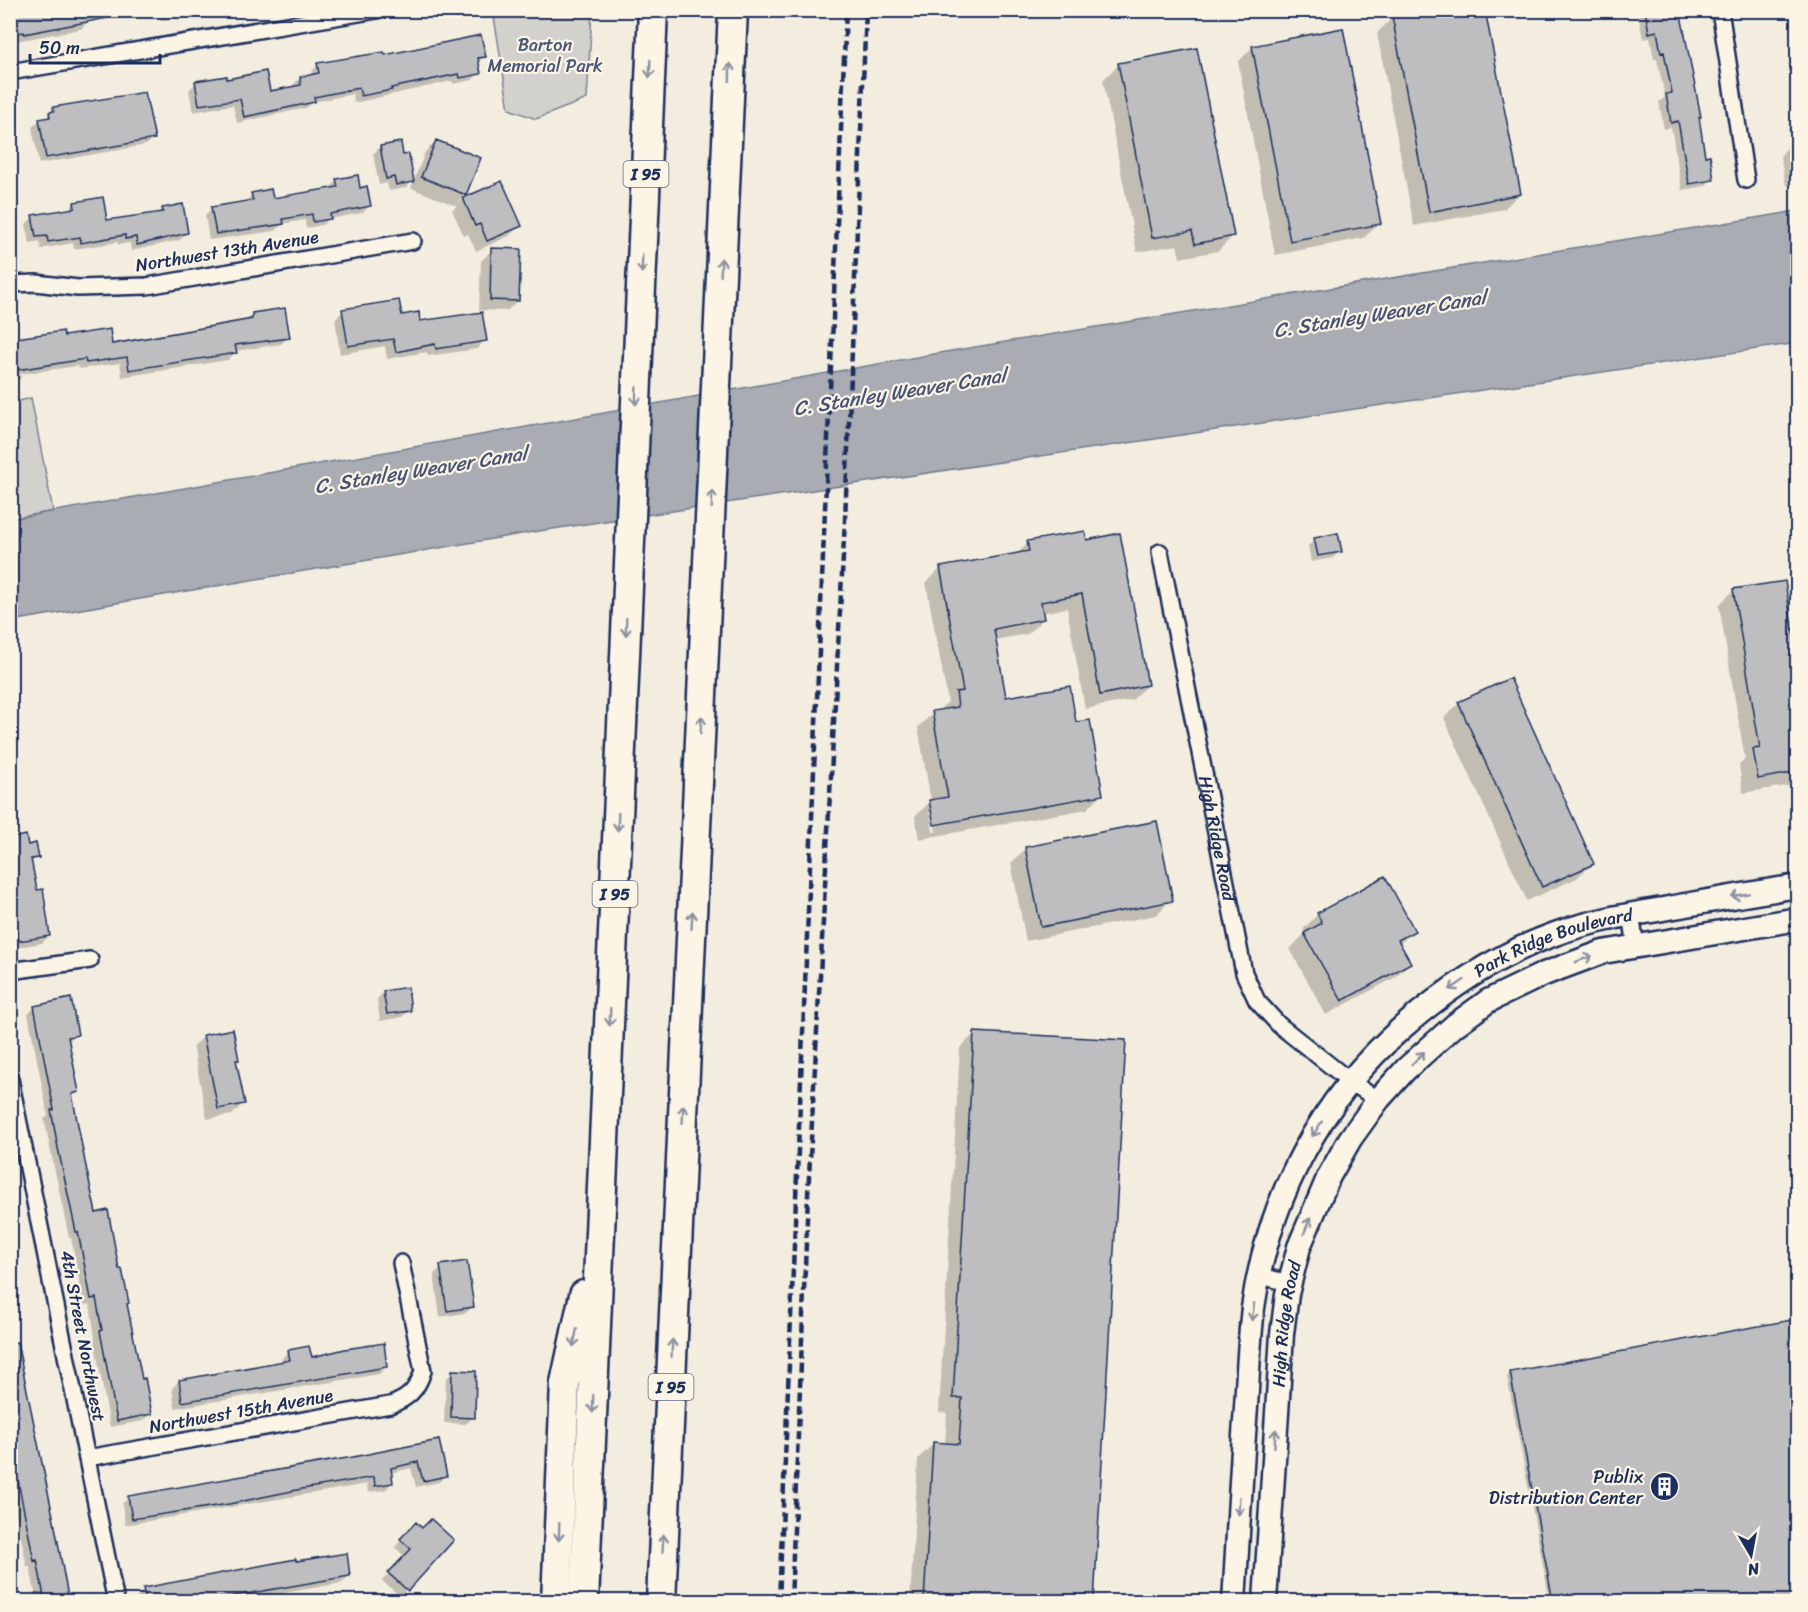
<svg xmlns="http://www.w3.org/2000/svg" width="1808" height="1612" viewBox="0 0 1808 1612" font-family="Sriracha,sans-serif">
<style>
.green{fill:#d3d1cc;stroke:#778095;stroke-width:1.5}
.water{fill:#a9acb3;stroke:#707a91;stroke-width:1.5}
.shadow{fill:#0003;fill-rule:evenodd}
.building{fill:#bebec0;stroke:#1b2f5e;stroke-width:1.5}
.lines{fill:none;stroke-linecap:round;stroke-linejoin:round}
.street-casing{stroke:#1b2f5e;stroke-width:20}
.secondary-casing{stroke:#1b2f5e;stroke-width:27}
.highway-casing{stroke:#1b2f5e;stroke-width:33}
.street{stroke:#fcf5e5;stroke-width:15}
.secondary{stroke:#fcf5e5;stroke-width:22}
.highway{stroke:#fcf5e5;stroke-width:28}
.rail{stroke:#1b2f5e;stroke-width:4.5;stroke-dasharray:9 4.5;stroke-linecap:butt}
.oneway{stroke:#8c92a2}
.labels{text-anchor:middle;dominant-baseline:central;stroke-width:4.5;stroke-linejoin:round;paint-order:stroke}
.shield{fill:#fcf5e5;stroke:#5e6a86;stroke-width:1.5}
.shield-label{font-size:16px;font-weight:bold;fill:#1b2f5e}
.park-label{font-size:18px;fill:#49587a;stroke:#fcf5e5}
.street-label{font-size:18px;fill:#1b2f5e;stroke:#fcf5e5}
.poi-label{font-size:18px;fill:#1b2f5e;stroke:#fcf5e5;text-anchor:end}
.water-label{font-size:20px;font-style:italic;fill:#465478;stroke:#fcf5e5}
</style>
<rect width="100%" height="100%" fill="#f3ede0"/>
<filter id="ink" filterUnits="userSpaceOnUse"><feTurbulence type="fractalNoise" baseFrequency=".0167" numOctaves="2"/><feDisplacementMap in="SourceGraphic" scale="12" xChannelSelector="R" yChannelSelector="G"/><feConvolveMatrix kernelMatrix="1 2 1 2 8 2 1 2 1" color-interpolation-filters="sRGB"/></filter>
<g filter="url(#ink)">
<!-- green -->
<path class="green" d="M493,11h99l-5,88 -51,20 -27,-10z
M31,398l22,113 -42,8v-116z"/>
<!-- water -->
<path class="water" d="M1797,211v132l-1258,188 -528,90v-102l934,-167z"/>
<!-- shadow -->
<path class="shadow" d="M10,10l79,11 -8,8 -64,12v-3l-7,1z
M159,10h57l-55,11z
M1642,10h37l21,106 -3,3 7,39 8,21 -7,7 -23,4 -11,-63 -7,2 -5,-27 6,-5 -8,-38h-3l-4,-21 -7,1 -5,-24z
M1392,18l127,176 -15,15 -90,17 -37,-193z
M1253,47l126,176 -15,15 -89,17 -37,-193z
M384,56h100l-7,7 2,10 -7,7 -19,4 -1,-3 -98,22 -1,-9 -40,8 -7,6 -69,15 -4,-18 -40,7 -4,-22 7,-7 30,-2 42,12 26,-5 -1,-3 7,-7 12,-2 -1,-4 7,-7z
M1118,65l115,171 -15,15 -38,7 -3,-13 -40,7 -34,-172z
M1798,86v29l-6,-24z
M54,108l99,30 -7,7 -107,19 -7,-37 8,-7h4z
M1798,120v63l-12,2 -6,-29 7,-8 5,-1 -4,-19z
M436,141l29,53 -8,8 44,-19 19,42 -11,11 -33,15 -8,-17 -4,2 -12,-26 5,-4 -46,-18 14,-36z
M380,147l33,34 -7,7 -17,3 -2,-8 -8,2 -6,-31z
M337,181l33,25 -8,7 -33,6 -7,6 -16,3 -1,-8 -23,4 -7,7 -66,9 -4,-25 7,-7 33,-5 7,-9 19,5 59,-9v-2z
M75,203l31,19 52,-8 5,-5 24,23 -7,8 -49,11 -1,-8 -12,2v-3l-44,7 -1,-6 -32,6 -1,-7 -10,2 -4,-20 7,-7 34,-6z
M492,250l26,50 -11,11 -28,-1 2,-49z
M343,311l58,6 84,23 -8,9 -49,7 -1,-4 -40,7 -2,-13 -45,8 -5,-35z
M252,314l36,23 -7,7 -46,7 -7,9 -106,17 -2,-14 -41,6 -1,-3 -58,8 1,4 -11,8v-45l53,-3 48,7 134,-23z
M1084,532l63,153 -15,15 -47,9 -18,-101 -25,5 1,6 -15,15 -34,6 10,59 71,25 27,70 -15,15 -168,30 -4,-23 16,-15 -13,-74 15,-14 9,-2 -1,-3 7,-6 -22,-119 15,-15 75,-13 12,-12zM930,811h3l3,21h-3z
M1315,539l25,12 -7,7 -22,4 -3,-16z
M1784,582l14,83v119l-55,9 -4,-28 6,-6 -26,-154 15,-15z
M1459,703l133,160 -15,15 -50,23 -83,-183z
M10,799l6,4 -6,6z
M10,840l27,17 -7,7 19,72 -7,7 -30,5z
M1026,848l145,52 -15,15 -130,26 -15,-78z
M1318,914l95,16 -14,15 10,18 -15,15 -68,37 -36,-66 15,-16 -2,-4z
M384,992l26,18 -8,7 -22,4 -3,-22z
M35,1007l41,27 -8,8 10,50 -7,6 24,117 30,90 15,75 10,34 -7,7 -33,6 -16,-88 1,-2 -5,-33 -6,1 -13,-67h-2l-25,-119 4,-3 -20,-102z
M975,1033l117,569h-182l8,-143 15,-15h12l2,-31 -8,-1 21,-364z
M204,1036l33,23 -2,2 8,42 -11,12 -25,4 -14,-72z
M441,1267l32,39 -7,7 -26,4 -6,-43z
M10,1317l57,285h-30l-7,-35h-3l-17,-83z
M1798,1320v282h-248l-43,-225 3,-4z
M289,1351l22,8 75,7 -7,8 -204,34 -3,-20 7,-7 104,-18 -1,-5z
M453,1372l20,45 -7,7 -22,-1 2,-44z
M438,1441l8,34 -7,7 -23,5 -5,-19 -21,5 2,10 -7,7 -17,2 -1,-8 -242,41 -3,-21 7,-7 224,-38z
M416,1525l-10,65 -6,6 -18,-15 23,-24 -10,-10z
M349,1576l-7,7 -110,19h-94l-1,-5 7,-7z
M439,1599h23v3h-26z"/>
<!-- building -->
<path class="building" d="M10,10h102l1,7 -89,17v-2l-14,2z
M1422,10h63l36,184 -92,18 -37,-196z
M1645,10h35l21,107h-2l6,39 5,-1 4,25 -25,4 -11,-63 -7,2 -5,-29 6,-1 -8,-41 -3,1 -4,-22 -8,2z
M1343,28l38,196 -91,17 -38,-195z
M481,35l5,22 -8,1 3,16 -21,4 -1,-4 -68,14 1,2 -31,6 -2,-8 -45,9 1,5 -71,15 -4,-18 -41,6 -4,-24 32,-5v3l39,-8 4,20 31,-6 -1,-8 19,-4 -2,-10 67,-11 1,3z
M1197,48l37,188 -39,8 -3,-13 -40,7 -34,-175z
M145,92l10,47 -109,19 -7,-39 11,-2 -1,-5 5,-1 -1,-4z
M436,140l45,18 -15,37 -45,-18z
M401,142l2,13 6,-1 5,28 -18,3 -2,-8 -8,2 -6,-33z
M358,175l2,13 7,-2 4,20 -41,8 1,5 -18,3 -1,-8 -29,5 1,5 -68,10 -5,-27 42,-7 -2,-7 20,-4 2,9 65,-11 -2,-8z
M502,181l20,45 -35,15 -7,-17 -5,2 -12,-28z
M103,197l4,23 56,-8 -1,-4 21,-4 5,29 -51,12 -1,-8 -11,2v-4l-44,8 -1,-6 -32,5 -1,-6 -11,1 -4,-22 43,-7 -1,-6z
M491,248l30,1 -2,52 -29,-1z
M399,300l3,15 17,-3 1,9 62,-9 5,29 -51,8 -1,-5 -39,8 -3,-13 -45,7 -6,-37z
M285,308l5,30 -55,7 2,8 -108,17 -2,-13 -41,6 -1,-4 -75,12v-32l53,-8 1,5 46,-7 2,15 140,-25v-6z
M1085,531l2,9 33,-7 28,152 -48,10 -18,-101 -41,8 3,17 -50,10 12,68 64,-11 6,36 14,-2 13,75 -169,30 -5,-25 19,-3 -16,-86 26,-4 -2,-15 7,-1 -23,-124 89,-16 -2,-10z
M1338,533l4,19 -24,4 -4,-18z
M1785,581l12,75v116l-39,7 -5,-30 7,-1 -27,-159z
M1510,678l84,186 -52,23 -84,-185z
M1157,821l16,80 -132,26 -16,-80z
M26,835l2,10 8,-2 3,15 -8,1 6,31 6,-1 7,47 -31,5 -9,-48v-55z
M1385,876l30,55 -17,9 13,23 -69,38 -38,-68 18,-10 -5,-10z
M408,987l3,24 -24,3 -4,-23z
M71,998l7,37 -10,2 11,55 -7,2 13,68 11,51 12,-3 11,59h3l7,34 -2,1 15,75 3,-1 7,36 -35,7 -17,-90 2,-1 -6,-32 -5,1 -13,-67h-2l-18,-84 -7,-38h3l-20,-104z
M233,1029l6,31h-3l9,44 -27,5 -15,-74z
M974,1032l152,8 -32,562h-170l9,-160 26,2 3,-46h-9z
M467,1261l7,46 -27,4 -7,-46z
M1797,1319v283h-244l-43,-230z
M17,1342l37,179 15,81h-24l-8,-42 -3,1 -18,-90h2l-8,-43v-85z
M384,1343l3,24 -205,35 -3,-22 111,-20 -2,-10 21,-4 3,11 33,-8z
M452,1370l24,1 -1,47 -24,-1z
M439,1440l8,36 -24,5 -5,-19 -27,6 2,15 -18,3 -1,-9 -72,12 -73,15 -97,15 -4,-23 225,-39z
M431,1519l23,21 -46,51 -20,-18 23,-24 -11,-10 16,-17 6,6z
M347,1553l3,23 -151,26h-53l-3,-14 153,-29v2z"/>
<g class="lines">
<defs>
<g id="street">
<path d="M1720,10l26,170"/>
<path d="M10,72l367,-62"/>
<path d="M10,284l26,-1 42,5 69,-2 266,-45"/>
<path id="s1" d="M1160,552l84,421 13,28 22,24 72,57 27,18"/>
<path d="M1631,914l5,33"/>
<path d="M10,971l80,-11"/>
<path d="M10,1079l106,523"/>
<path d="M1260,1276l30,7"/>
<path d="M87,1458l303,-53c18,-6 27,-15 33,-34l-22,-108"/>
</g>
<g id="secondary">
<path id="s2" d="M1234,1602c4,-65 7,-130 12,-195 2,-33 3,-66 7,-99 15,-109 68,-210 151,-282 45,-39 95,-72 151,-92 35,-13 72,-19 108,-25 45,-8 90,-16 135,-23"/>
<path id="s3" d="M1265,1602l17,-268 5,-40 12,-47 30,-71 21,-37 28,-39 28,-31 49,-44 33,-24 56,-27 59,-22 195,-33"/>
</g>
<path id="highway" d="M556,1602l9,-219 19,-88
M584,1602l69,-1592
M661,1602l72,-1592"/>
</defs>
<!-- street casing -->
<use href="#street" class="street-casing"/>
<!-- secondary casing -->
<use href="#secondary" class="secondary-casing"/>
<!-- highway casing -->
<use href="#highway" class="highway-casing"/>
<!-- street -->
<use href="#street" class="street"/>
<!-- secondary -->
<use href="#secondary" class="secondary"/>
<!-- highway -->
<use href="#highway" class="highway"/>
<!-- rail -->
<path class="rail" d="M779,1602l67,-1592
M791,1602l17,-407 37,-675 21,-510"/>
</g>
<!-- one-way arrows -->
<defs><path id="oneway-shaft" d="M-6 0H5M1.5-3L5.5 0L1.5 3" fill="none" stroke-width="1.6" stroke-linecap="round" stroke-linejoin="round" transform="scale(1.5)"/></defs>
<g class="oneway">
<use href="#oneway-shaft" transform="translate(650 69) rotate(92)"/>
<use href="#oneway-shaft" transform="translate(730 72) rotate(-88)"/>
<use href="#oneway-shaft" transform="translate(642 264) rotate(92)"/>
<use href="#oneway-shaft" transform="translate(721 267) rotate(-88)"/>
<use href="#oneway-shaft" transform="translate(636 396) rotate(92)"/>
<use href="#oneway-shaft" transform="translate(712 499) rotate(-88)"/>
<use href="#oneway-shaft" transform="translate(626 627) rotate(92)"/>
<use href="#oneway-shaft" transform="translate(701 725) rotate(-87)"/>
<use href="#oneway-shaft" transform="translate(618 822) rotate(92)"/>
<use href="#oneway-shaft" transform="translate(1740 895) rotate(170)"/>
<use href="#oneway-shaft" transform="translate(692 920) rotate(-87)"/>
<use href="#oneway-shaft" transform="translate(1584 959) rotate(-20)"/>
<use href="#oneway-shaft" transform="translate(1457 985) rotate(146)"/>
<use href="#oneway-shaft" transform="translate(610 1017) rotate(92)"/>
<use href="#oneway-shaft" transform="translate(1418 1058) rotate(-44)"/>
<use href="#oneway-shaft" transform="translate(683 1114) rotate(-87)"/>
<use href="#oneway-shaft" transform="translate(1317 1129) rotate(123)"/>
<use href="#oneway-shaft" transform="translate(1307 1226) rotate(-68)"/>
<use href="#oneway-shaft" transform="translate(1253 1312) rotate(97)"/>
<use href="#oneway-shaft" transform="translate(575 1338) rotate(102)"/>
<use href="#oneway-shaft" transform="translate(672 1348) rotate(-87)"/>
<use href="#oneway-shaft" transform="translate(593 1404) rotate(92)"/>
<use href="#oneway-shaft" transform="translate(1275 1438) rotate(-86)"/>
<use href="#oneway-shaft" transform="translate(1239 1506) rotate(93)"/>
<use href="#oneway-shaft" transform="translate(559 1532) rotate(92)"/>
<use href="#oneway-shaft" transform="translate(663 1543) rotate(-87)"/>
</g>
</g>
<!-- icons -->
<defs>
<symbol id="building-disc" viewBox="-11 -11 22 22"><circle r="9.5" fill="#1b2f5e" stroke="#fcf5e5"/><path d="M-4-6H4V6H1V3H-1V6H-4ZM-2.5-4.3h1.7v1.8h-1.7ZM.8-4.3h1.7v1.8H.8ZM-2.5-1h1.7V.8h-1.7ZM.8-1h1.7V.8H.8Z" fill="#fff"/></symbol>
</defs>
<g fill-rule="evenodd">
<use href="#building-disc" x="1648" y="1470" width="33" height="33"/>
</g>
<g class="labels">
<!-- shield labels -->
<g class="shield">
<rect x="623.5" y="161" width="45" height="26" rx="4.5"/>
<rect x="592.5" y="881" width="45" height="26" rx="4.5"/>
<rect x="648.5" y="1374" width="45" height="26" rx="4.5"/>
</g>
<g class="shield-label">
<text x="646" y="174">I 95</text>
<text x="615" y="894">I 95</text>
<text x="671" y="1387">I 95</text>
</g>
<!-- park labels -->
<g class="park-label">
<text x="545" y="45">Barton<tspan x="545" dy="21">Memorial Park</tspan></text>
</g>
<!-- street labels -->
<g class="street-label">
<text transform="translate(227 251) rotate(-9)">Northwest 13th Avenue</text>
<text stroke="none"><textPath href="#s1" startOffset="292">High Ridge Road</textPath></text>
<text stroke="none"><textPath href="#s2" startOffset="795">Park Ridge Boulevard</textPath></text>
<text stroke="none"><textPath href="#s3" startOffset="279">High Ridge Road</textPath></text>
<text transform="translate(83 1336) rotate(79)">4th Street Northwest</text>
<text transform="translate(241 1411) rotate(-10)">Northwest 15th Avenue</text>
</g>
<!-- poi labels -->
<g class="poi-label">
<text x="1643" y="1477">Publix<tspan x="1643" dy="21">Distribution Center</tspan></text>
</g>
<!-- water labels -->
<g class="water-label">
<text transform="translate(1380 314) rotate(-9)">C. Stanley Weaver Canal</text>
<text transform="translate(900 392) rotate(-9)">C. Stanley Weaver Canal</text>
<text transform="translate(421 470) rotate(-9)">C. Stanley Weaver Canal</text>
</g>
</g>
<!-- margin -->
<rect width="1808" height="1612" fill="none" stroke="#fcf5e5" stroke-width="36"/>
<rect x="18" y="18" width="1772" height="1576" fill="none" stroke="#1b2f5e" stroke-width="2" filter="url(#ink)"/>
<!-- north arrow -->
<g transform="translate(1751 1555) rotate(170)" stroke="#fcf5e5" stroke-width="4.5" paint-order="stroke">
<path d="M0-4.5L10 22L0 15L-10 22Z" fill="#1b2f5e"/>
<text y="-9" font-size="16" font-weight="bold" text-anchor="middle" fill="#1b2f5e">N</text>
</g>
<!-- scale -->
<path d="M30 54v9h130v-9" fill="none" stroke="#1b2f5e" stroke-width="3"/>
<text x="39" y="54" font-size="18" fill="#1b2f5e" stroke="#fcf5e5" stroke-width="4.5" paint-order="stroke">50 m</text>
</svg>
